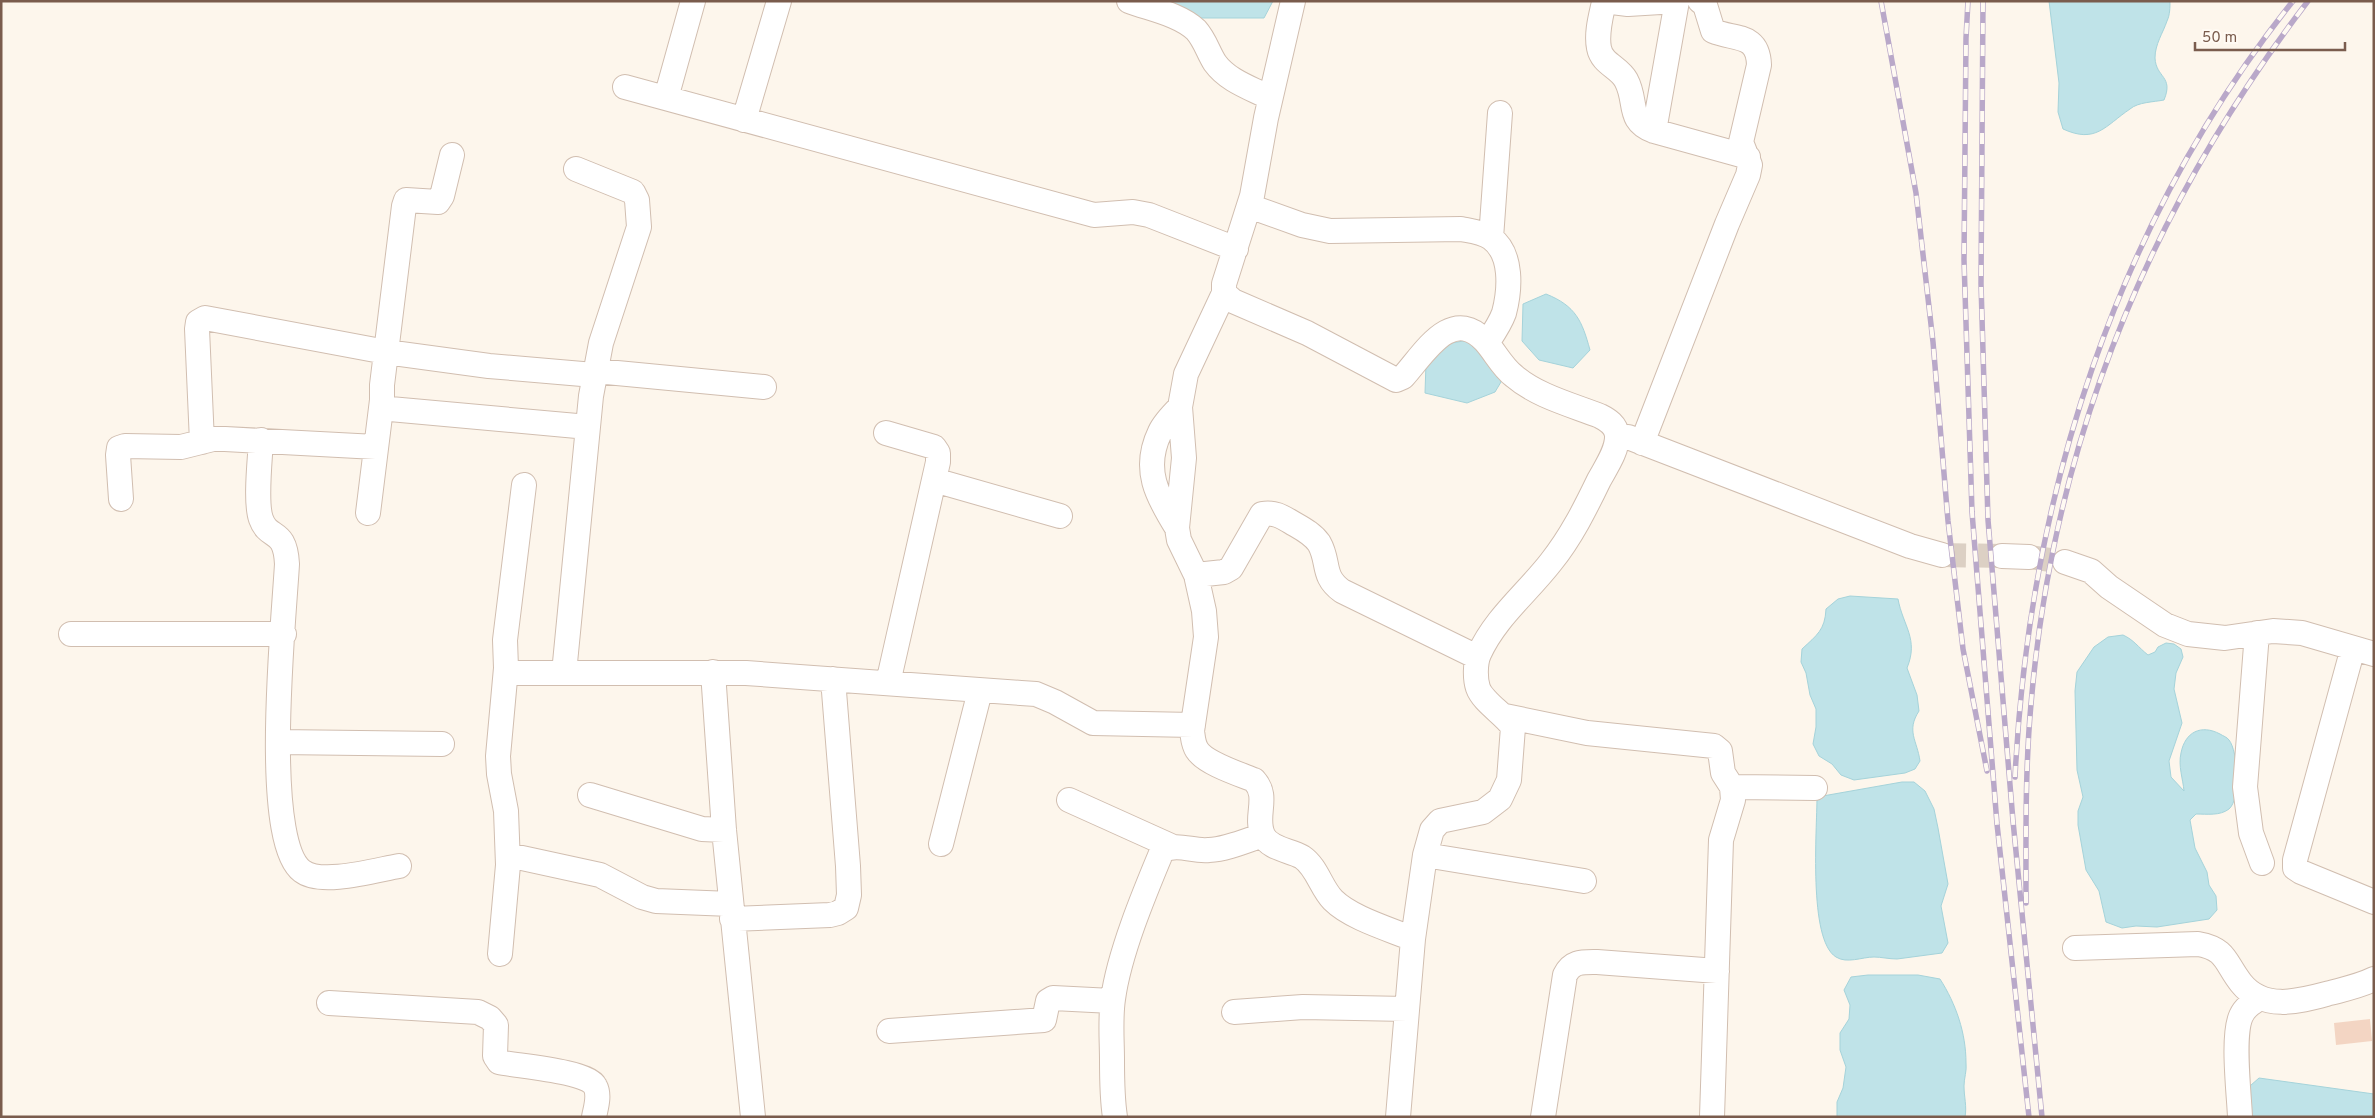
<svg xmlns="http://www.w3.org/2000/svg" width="2375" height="1118" viewBox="0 0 2375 1118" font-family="Overpass,sans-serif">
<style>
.water{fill:#bfe3e8;stroke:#a5d3da}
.building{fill:#f3d5c3}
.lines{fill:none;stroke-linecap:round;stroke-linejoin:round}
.minor-tunnel{stroke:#dcd0c4;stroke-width:24;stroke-dasharray:24 12;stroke-linecap:butt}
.minor-casing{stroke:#d1beb0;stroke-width:26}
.minor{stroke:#fff;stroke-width:24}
.rail-casing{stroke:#b9a8c9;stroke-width:5.5}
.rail{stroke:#fffaf3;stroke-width:4;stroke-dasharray:11;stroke-linecap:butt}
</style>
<rect width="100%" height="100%" fill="#fdf6ec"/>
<!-- water -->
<path class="water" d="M1158,1h115l-9,17h-85z
M2049,1h121c0,6 0,14 -3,20 -4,12 -12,23 -12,37 1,20 19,18 9,42 -10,2 -26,2 -34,9 -25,17 -34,35 -67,20l-5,-17 1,-29z
M1546,294c30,12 36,27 44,56l-17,18 -34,-8 -17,-19 1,-37z
M1476,339l9,3 16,40 -6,10 -28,11 -42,-10 1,-30 25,-20z
M1850,596l48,3c5,27 21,40 9,69l10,27 2,16c-13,20 -2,29 1,50l-5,8 -10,4 -51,7 -13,-5 -9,-11 -13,-8 -6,-12 3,-17v-18l-6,-14 -4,-22 -5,-11 1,-13c15,-14 23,-19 24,-40l12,-10z
M2123,635c11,5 15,12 25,20l7,-3 3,-5 8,-4 8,1 7,5 2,8 -7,16 -2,16 8,34 -13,38 2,16 13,14c-1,-12 -6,-25 -3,-38 4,-21 20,-29 39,-19 3,2 7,3 9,6 9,11 12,59 0,69 -9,7 -22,5 -33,5l-6,6 5,28 12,24 2,13 7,11 1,14 -8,9 -52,8 -21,-1 -14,2 -16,-6 -7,-31 -13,-21 -8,-45v-14l5,-14 -6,-27 -2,-79 2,-19 17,-25 14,-10z
M1902,782h12l11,9 9,18 4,19 10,56 -7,22 7,37 -6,10c-15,2 -30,4 -45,6 -8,0 -16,-2 -23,-2 -12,0 -27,7 -38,0 -28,-17 -19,-128 -19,-160z
M1868,975h50l22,4c16,25 26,54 26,84 1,8 -2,15 -2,23 0,11 3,20 1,31h-128v-15l6,-14 3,-21 -6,-17v-17l9,-14 1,-14 -6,-15 7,-13z
M2259,1078l115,16v23h-127l-5,-24z"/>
<!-- building -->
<path class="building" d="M2370,1019l2,22 -36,4 -2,-22z"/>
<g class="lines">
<!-- minor-tunnel -->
<path class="minor-tunnel" d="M1942,555l60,1
M2029,557l36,5"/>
<defs>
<path id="minor" d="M1129,1c21,8 50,13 67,29 9,10 12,22 19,33 13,18 36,25 55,35
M1293,1l-27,117 -14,78 -28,88v9l9,8 74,32 89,47 7,-3c21,-23 48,-72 82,-36 10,11 17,26 29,35 23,20 58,29 86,40 8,4 16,9 17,19 1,15 -11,32 -18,45 -14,29 -28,57 -48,82 -24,31 -56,56 -72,92 -4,9 -4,25 -1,34 5,14 26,26 35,39l-4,53 -9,19 -17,13 -43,9 -8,9 -7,25 -12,84 -15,178
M1604,1l24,3 49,-3
M1604,2c-3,14 -8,31 -5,46 3,16 20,19 27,32 12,22 0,41 28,51l94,26
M625,87l469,128 39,-3 16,3 87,34
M666,98l27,-97
M744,120l35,-119
M1654,131l23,-130
M452,155l-10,41 -4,6 -32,-2 -2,6 -22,179v15l2,6 6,3 198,18
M1249,206l53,19 28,6 131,-2c10,2 21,3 30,9 22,16 19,52 13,75 -4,11 -11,21 -17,30
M1491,238l9,-125
M1224,293l-38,81 -6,33 4,51 -7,70 2,12 17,35 8,36 2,26 -14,94c1,6 1,13 5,19 8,13 42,24 57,30 16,17 0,36 9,55 6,14 27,15 39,22 15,10 19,31 31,43 18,18 56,29 80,39
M596,371l168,16
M886,433l48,14 4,6v9l-50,221
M1628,437l282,109 32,9
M261,440c-1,20 -6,62 0,79 8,22 24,8 26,45 -3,54 -26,276 15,307 19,15 74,-1 97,-5
M202,442l-5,-113 1,-7 7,-4 181,34 103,14 105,9
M1642,443l85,-219 21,-49 2,-10 -9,-23 18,-77c-1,-32 -24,-25 -46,-34l-8,-26 -5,-4
M934,480l126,36
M524,485l-19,155 1,28 5,5h235l275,20 15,1 19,8 38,21 100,2
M121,499l-3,-44 1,-7 6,-2 56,1 32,-8h12l151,8
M368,513l14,-113
M1177,528c-20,-32 -35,-59 -17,-96 4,-9 13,-18 20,-25
M2002,556l27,1
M2065,562l26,9 18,16 56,38 23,9 37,4 48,-7 29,2 72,21
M1196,575l28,-3 7,-4 31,-54c12,-2 19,2 29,8 10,6 21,11 28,21 11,19 2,33 23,48l135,66
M2257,633l-12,154 6,46 11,30
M71,634h213
M2353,648l-58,212v8l6,4 73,30
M713,672l11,158 29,287
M564,673l27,-277 10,-53 38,-116 -2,-27 -4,-8 -57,-23
M1505,716l82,17 127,13 6,5 3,22 9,14 83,1
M278,742l164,2
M590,795l112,34 22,1
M1069,800l102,46
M941,844l39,-153
M508,855l92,20 42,22 14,4 75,3
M1425,855l159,26
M732,919l98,-4 8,-2 8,-5 3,-13 -1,-29 -15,-187
M2075,948l123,-4c29,5 27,19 43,39 23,29 59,18 89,10 15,-4 30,-7 44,-14
M500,954l8,-89 -2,-54 -7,-37 -1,-18 8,-88
M329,1003l149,9 12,6 6,7 -1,31 4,6c18,4 89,9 96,24 5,9 1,21 -1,31
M1234,1012l69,-5 104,2
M889,1031l155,-11 4,-19 5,-3 59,3
M1115,1117c-3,-19 -3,-38 -3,-57 0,-20 -2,-41 1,-61 6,-45 31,-105 49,-148 16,-9 30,1 47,-1 18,-1 36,-9 54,-15
M1543,1117l22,-142c7,-14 17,-13 32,-13l120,9
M1712,1117l9,-277 12,-40 -1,-13
M2240,1117c-1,-24 -8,-81 1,-101 4,-9 11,-13 19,-18"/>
</defs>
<!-- minor casing -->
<use href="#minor" class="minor-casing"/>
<!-- minor -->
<use href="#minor" class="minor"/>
<defs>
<path id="rail" d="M1881,1l35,192 17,149 15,179 15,128 24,122
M1968,1l-2,37 -2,222 8,252 25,312 32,293
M1983,1l-2,283 7,236 25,301 29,296
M2015,777c14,-282 101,-554 278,-776
M2026,903c0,-66 -1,-133 5,-199 22,-261 118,-495 277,-703"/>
</defs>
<!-- rail casing -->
<use href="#rail" class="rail-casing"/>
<!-- rail -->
<use href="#rail" class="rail"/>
</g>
<!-- border -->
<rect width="2375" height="1118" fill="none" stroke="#7a5c4d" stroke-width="5"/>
<!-- scale -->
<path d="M2195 42v8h150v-8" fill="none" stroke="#7a5c4d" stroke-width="2.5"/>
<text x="2202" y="42" font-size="15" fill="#7a5c4d" stroke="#fffaf3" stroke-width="4" paint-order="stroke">50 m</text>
</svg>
